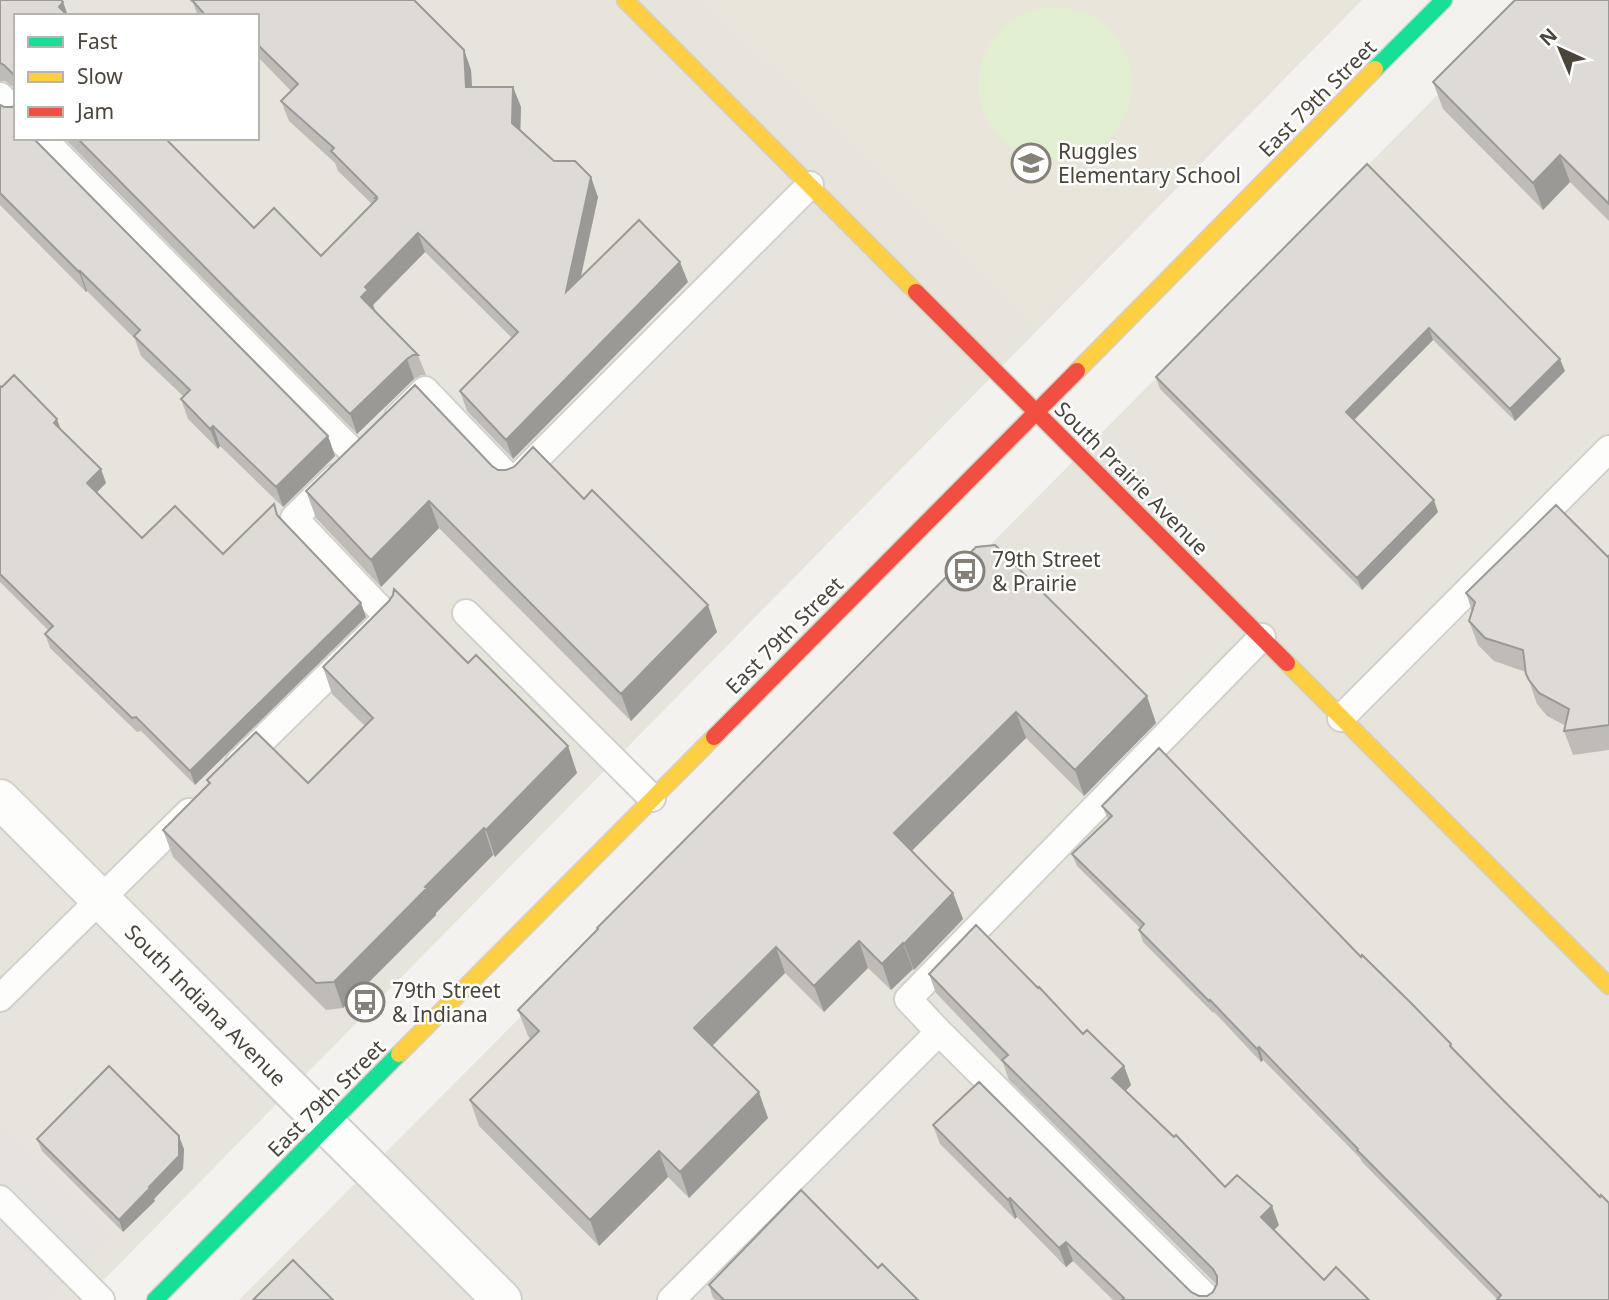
<svg xmlns="http://www.w3.org/2000/svg" width="1609" height="1300" viewBox="0 0 1609 1300" font-family="'Noto Sans',sans-serif">
<style>
.residential{fill:#e7e4dc;fill-rule:evenodd}
.education{fill:#eae5da}
.green{fill:#e1eecf}
.parking{fill:#e6e3df}
.lines{fill:none;stroke-linecap:round;stroke-linejoin:round}
.lane-casing{stroke:#d2d0cb;stroke-width:30}
.street-casing{stroke:#d2d0cb;stroke-width:42}
.fast-casing{stroke:#d3cfc5;stroke-width:19}
.slow-casing{stroke:#d3cfc5;stroke-width:19}
.jam-casing{stroke:#d3cfc5;stroke-width:19}
.lane{stroke:#fdfdfc;stroke-width:26}
.street{stroke:#fdfdfc;stroke-width:38}
.fast{stroke:#16e098;stroke-width:16}
.slow{stroke:#ffcf43;stroke-width:16}
.jam{stroke:#f24e42;stroke-width:16}
.wall{fill:#bfbcb8}
.shaded-wall{fill:#9b9996}
.building{fill:#dedbd6;stroke:#9b9996;stroke-width:2}
.labels{text-anchor:middle;dominant-baseline:central;stroke-width:5;stroke-linejoin:round;paint-order:stroke}
.street-label{font-size:21px;fill:#4b4439;stroke:#fff}
.poi-label{font-size:21px;fill:#4b4439;stroke:#fff;text-anchor:start}
</style>
<rect width="100%" height="100%" fill="#f4f2ee"/>
<!-- residential -->
<path class="residential" d="M0,0h1362l-1278,1300h-84zM16,16h241v122h-241z
M1532,0h77v1300h-1370z"/>
<!-- education -->
<path class="education" d="M703,0h651l-320,326z"/>
<!-- green -->
<path class="green" d="M978 84a77 77 0 1 1 154 0a77 77 0 1 1-154 0Z"/>
<!-- parking -->
<path class="parking" d="M0,1121l112,112 -64,67h-48z"/>
<g class="lines">
<defs>
<path id="lane" d="M0,96l16,16
M42,138l315,318
M398,417l27,-27 88,92 297,-297
M466,613l186,185
M1341,718l268,-269
M239,763l149,-146 -94,-99 41,-40
M0,998l189,-186
M0,1199l101,101
M671,1300l268,-268
M1209,1300l-270,-268 -31,-33 354,-362"/>
<path id="street" d="M0,799l502,501"/>
<path id="fast" d="M1375,69l69,-69
M155,1300l244,-246"/>
<path id="slow" d="M625,0l291,292
M1077,371l298,-302
M1287,663l322,323
M399,1054l315,-317"/>
<path id="jam" d="M916,292l371,371
M714,737l363,-366"/>
</defs>
<!-- lane casing -->
<use href="#lane" class="lane-casing"/>
<!-- street casing -->
<use href="#street" class="street-casing"/>
<!-- fast casing -->
<use href="#fast" class="fast-casing"/>
<!-- slow casing -->
<use href="#slow" class="slow-casing"/>
<!-- jam casing -->
<use href="#jam" class="jam-casing"/>
<!-- lane -->
<use href="#lane" class="lane"/>
<!-- street -->
<use href="#street" class="street"/>
<!-- fast -->
<use href="#fast" class="fast"/>
<!-- slow -->
<use href="#slow" class="slow"/>
<!-- jam -->
<use href="#jam" class="jam"/>
</g>
<!-- wall -->
<path class="wall" d="M0,0l63,2 5,14h-52v73l-11,-8h-5z
M189,0h225l50,50 7,20 1,17h41l8,20 -1,23 34,31 44,36 -17,80 107,5 -175,177 -46,-48 -7,-20 52,-53 -87,-86 -52,53 2,5 43,45 8,20h-5l-7,4 -57,55 -293,-296h101l89,90 67,28 51,-52 -34,-33 -3,-8 -46,-42 -8,-20 10,-10 -34,-35v-40h-59l-5,-13z
M1609,0v221l-39,-39 -27,28 -100,-101 -10,-27z
M0,105l16,33 312,298 7,20 -52,51 -63,-61 -2,3 -30,-30 -7,-20 2,-3 -42,-40 -6,-17 -48,-48 -1,1 -86,-87z
M1367,164l198,207 -50,50 -82,-81 -79,80 84,92 -76,78 -202,-201 -4,-12z
M0,386l61,44 45,53 -9,9 45,46 81,16 54,-39 89,102 -171,168 -54,-54 -4,1 -87,-84 -5,-14 4,-3 -49,-49z
M492,466l6,4 86,29 133,133 -86,89 -192,-193 -58,59 -65,-69 -10,-27z
M976,547l180,176 -72,73 -58,-58 -114,113 41,42 10,26 -49,51 -1,-1 -22,21 -23,-22 -44,44 -39,-39 -73,73 56,72 -79,80 -21,-21 -69,69 -120,-120 -9,-26 61,-60 -3,-4 -10,-26z
M1609,555v195l-36,5 -9,-24 2,-5 -19,-10 -10,-12 -11,-32 -32,-11 -16,-16 -9,-24 3,-10 -6,-18 142,-36z
M468,663l100,83 9,27 -82,84 -2,-2 -57,58v2l-93,93 -17,2 -153,-153 -10,-27 46,-45 -2,-5 101,3 57,-57 -33,-32 -9,-27z
M1102,806l259,151 90,87 3,6 146,147 -103,102 -135,-137 -2,-4 -97,-98 -2,2 -47,-50 -1,1 -70,-71 -4,-12 1,-2 -63,-62 -5,-12 36,-35z
M929,974l154,60 41,32 7,19 -6,6 100,96 54,38 -5,5 50,50 45,20h-256l-40,-39 -7,6 -49,-50 -2,2 -75,-75 -7,-19 258,167 8,4h8l6,-4 4,-7 -208,-205 -6,-17 -67,-70z
M37,1139l147,10 -1,20 -29,30 1,2 -32,31 -81,-81z
M878,1268l40,32h-202l-3,-2 -4,-13z"/>
<!-- shaded-wall -->
<path class="shaded-wall" d="M63,2l5,14 -9,-9z
M464,50l7,20 2,37 -7,-20z
M513,87l8,20 -1,36 -8,-20z
M1560,155l10,27 -27,28 -10,-27z
M591,177l7,20 -25,115 -7,-20z
M418,233l7,19 -52,53 2,5 -14,-13 4,-10z
M680,262l8,20 -175,177 -7,-19z
M80,271l7,20 -1,1 -7,-20z
M1429,328l4,12 -83,84 -4,-12z
M407,359l7,20 -57,55 -7,-20z
M1560,359l5,12 -50,50 -5,-12z
M57,419l5,14 -8,-10z
M213,426l7,20 -2,3 -8,-20z
M328,436l7,20 -52,51 -7,-20z
M101,469l5,14 -14,14 -5,-14z
M1434,500l4,12 -76,78 -5,-12z
M429,501l10,27 -58,59 -10,-27z
M361,603l5,14 -171,168 -5,-14z
M708,605l9,27 -86,89 -10,-27z
M1147,696l9,27 -72,73 -9,-26z
M1016,712l10,26 -123,121 -9,-26z
M568,746l9,27 -82,84 -9,-27z
M484,828l9,27 -57,58v2l-93,93 -9,-26 91,-95z
M953,893l10,26 -49,51 -10,-26z
M859,941l9,27 -44,44 -10,-26z
M903,943l10,26 -22,21 -9,-26z
M776,947l9,26 -81,81 -10,-26z
M1259,1047l4,13 -2,2 -4,-13z
M1124,1066l7,19 -12,13 -7,-20z
M759,1092l9,26 -79,80 -9,-26z
M179,1136l5,13 -1,20 -29,30 1,2 -32,31 -4,-12 30,-33z
M659,1151l9,26 -69,69 -9,-26z
M1010,1198l7,19 -2,2 -7,-19z
M1272,1206l7,19 -11,11 -7,-19z
M1066,1242l7,19 -7,6 -7,-19z"/>
<!-- building -->
<path class="building" d="M0,0h61l2,2 -4,5 9,9h-52v61l-12,-12 -4,-2z
M192,0h222l50,50 2,37h47l-1,36 42,38h21l16,16 -25,115 73,-72 41,42 -174,178 -46,-49 58,-59 -100,-99 -53,54 3,3 -7,7 57,58h-5l-6,4 -57,55 -273,-276h88l89,90 20,-20 47,48 56,-57 -2,-1 2,-1 -46,-46 3,-3 -53,-47 17,-17 -41,-40v-28h-51z
M1515,0h94v204l-49,-49 -27,28 -100,-101z
M0,105l4,2h8l4,-2v33h17l295,298 -52,51 -63,-61 -3,3 -29,-30 9,-9 -56,-54 6,-6 -60,-59 -1,1 -79,-79z
M1367,164l193,195 -50,50 -81,-81 -83,84 88,88 -77,78 -201,-201z
M14,375l43,44 -3,4 47,46 -14,14 55,55 33,-32 48,48 51,-50 3,11 84,88 -171,168 -54,-54 -4,1 -87,-84 8,-8 -53,-52v-188l2,1z
M415,385l77,81 6,4h8l8,-3 19,-20 51,52 8,-9 116,115 -87,89 -192,-193 -58,59 -65,-69z
M1556,505l52,52 1,-2v170l-45,6 5,-22 -30,-16 -10,-13 -3,-6 -3,-24 -38,-12 -16,-17 6,-19 -9,-9z
M995,545l152,151 -72,74 -59,-58 -122,121 59,60 -49,51 -1,-1 -21,21 -23,-23 -45,45 -38,-39 -82,81 65,64 -79,80 -21,-21 -69,69 -120,-120 69,-69 -21,-21 80,-81 -1,-1 379,-381z
M394,589l74,74 8,-8 92,91 -82,84 -2,-2 -59,59 2,1 -93,94 -18,1 -153,-153 47,-47 -3,-3 49,-48 52,51 65,-65 -50,-51 66,-66 4,-6z
M1159,748l202,209 1,-2 48,47 41,42 -1,2 56,57 94,94 1,-2 8,8v97h-112l4,-5 -144,-145 1,-1 -99,-102 -2,2 -47,-49 -1,1 -70,-71 5,-6 -72,-70 40,-38 -10,-10z
M976,925l62,63 1,-1 44,47 4,-4 37,36 -12,12 62,59 2,-2 49,52 12,-12 35,31 -11,11 63,63 12,-13 33,33h-247l2,-2 -58,-56 -7,6 -49,-50 -2,2 -75,-75 46,-43 212,210 8,4h8l6,-4 4,-8v-8l-4,-7 -211,-209 6,-5 -79,-81z
M109,1066l70,70v20l-30,31 1,1 -31,32 -82,-81z
M801,1190l77,78 4,-4 36,36h-194l-15,-15z
M293,1260l40,40h-80z"/>
<!-- icons -->
<defs>
<symbol id="school-ring" viewBox="-11 -11 22 22"><circle r="9.5" fill="#fff" stroke="#868178" stroke-width="1.5"/><path d="M0-5L7-2L0 1L-7-2ZM-4 1L0 2.5L4 1V4Q0 6-4 4Z" fill="#868178"/></symbol>
<symbol id="bus-ring" viewBox="-11 -11 22 22"><circle r="9.5" fill="#fff" stroke="#868178" stroke-width="1.5"/><path d="M-5-6H5V4H4V6H2V4H-2V6H-4V4H-5ZM-3.5-4V0h7V-4ZM-3.5 1.2v1.5H-2V1.2ZM2 1.2v1.5H3.5V1.2Z" fill="#868178"/></symbol>
</defs>
<g fill-rule="evenodd">
<use href="#school-ring" x="1009" y="141" width="44" height="44"/>
<use href="#bus-ring" x="943" y="549" width="44" height="44"/>
<use href="#bus-ring" x="343" y="980" width="44" height="44"/>
</g>
<g class="labels">
<!-- street labels -->
<g class="street-label">
<text transform="translate(1317 98) rotate(-45)">East 79th Street</text>
<text transform="translate(1132 478) rotate(45)">South Prairie Avenue</text>
<text transform="translate(784 635) rotate(-45)">East 79th Street</text>
<text transform="translate(206 1005) rotate(45)">South Indiana Avenue</text>
<text transform="translate(326 1098) rotate(-45)">East 79th Street</text>
</g>
<!-- poi labels -->
<g class="poi-label">
<text x="1058" y="151">Ruggles<tspan x="1058" dy="24">Elementary School</tspan></text>
<text x="992" y="559">79th Street<tspan x="992" dy="24">&amp; Prairie</tspan></text>
<text x="392" y="990">79th Street<tspan x="392" dy="24">&amp; Indiana</tspan></text>
</g>
</g>
<!-- legend -->
<rect x="14" y="14" width="245" height="126" fill="#ffffff" stroke="#b7b4b0" stroke-width="2"/>
<rect x="28" y="37" width="35" height="10" fill="#16e098" stroke="#b7b4b0" stroke-width="2"/>
<text x="77" y="49" font-size="21" fill="#4b4439">Fast</text>
<rect x="28" y="72" width="35" height="10" fill="#ffcf43" stroke="#b7b4b0" stroke-width="2"/>
<text x="77" y="84" font-size="21" fill="#4b4439">Slow</text>
<rect x="28" y="107" width="35" height="10" fill="#f24e42" stroke="#b7b4b0" stroke-width="2"/>
<text x="77" y="119" font-size="21" fill="#4b4439">Jam</text>
<!-- north arrow -->
<g transform="translate(1560 49) rotate(316)" stroke="#ffffff" stroke-width="5" paint-order="stroke">
<path d="M0-5L12 26L0 18L-12 26Z" fill="#4b4439"/>
<text y="-10" font-size="19" font-weight="bold" text-anchor="middle" fill="#4b4439">N</text>
</g>
</svg>
